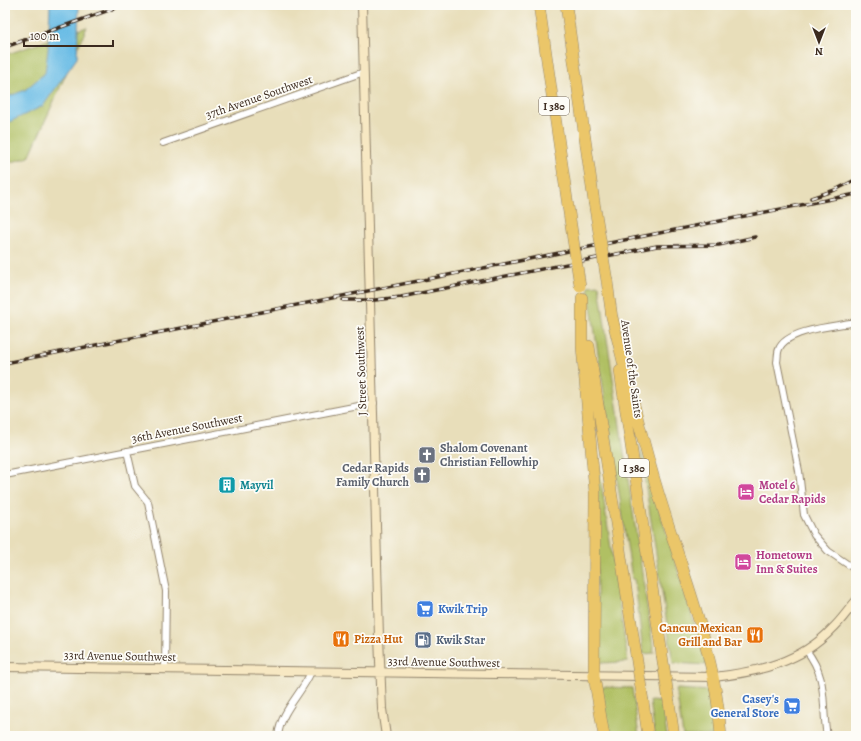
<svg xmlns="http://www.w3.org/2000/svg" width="861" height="741" viewBox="0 0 861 741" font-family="Alegreya,serif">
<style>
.green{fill:#b0c063;stroke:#767540}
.water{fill:#69bce5;stroke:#527382}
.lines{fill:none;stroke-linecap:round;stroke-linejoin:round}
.street-casing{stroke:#92846c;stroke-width:8}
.secondary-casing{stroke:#92846c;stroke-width:10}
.highway-casing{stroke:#92846c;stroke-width:12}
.street{stroke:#fff;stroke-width:6}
.secondary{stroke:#f7e8c3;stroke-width:8}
.highway{stroke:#ebc669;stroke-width:11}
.rail-casing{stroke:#3b2a1e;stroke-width:3.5}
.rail{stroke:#fdfcf7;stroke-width:2;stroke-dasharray:6;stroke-linecap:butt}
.highway-bridge-casing{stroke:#92846c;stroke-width:12;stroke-linecap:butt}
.highway-bridge{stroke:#ebc669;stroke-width:11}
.labels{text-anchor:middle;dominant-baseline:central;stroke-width:3.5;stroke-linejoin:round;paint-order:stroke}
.shield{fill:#fdfcf7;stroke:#75695f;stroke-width:1}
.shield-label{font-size:11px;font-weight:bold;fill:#3b2a1e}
.street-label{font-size:12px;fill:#3b2a1e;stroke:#fdfcf7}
.worship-label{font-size:12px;font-weight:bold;fill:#5b616d;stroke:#fdfcf7;text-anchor:start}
.culture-label{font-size:12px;font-weight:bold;fill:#0d838f;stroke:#fdfcf7;text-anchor:start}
.hotel-label{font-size:12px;font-weight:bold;fill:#b23c85;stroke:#fdfcf7;text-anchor:start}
.shop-label{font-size:12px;font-weight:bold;fill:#366cbe;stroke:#fdfcf7;text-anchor:start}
.food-label{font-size:12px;font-weight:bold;fill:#c56008;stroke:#fdfcf7;text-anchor:end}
.service-label{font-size:12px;font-weight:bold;fill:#4e5e75;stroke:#fdfcf7;text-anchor:start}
</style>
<rect width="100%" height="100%" fill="#fdfcf7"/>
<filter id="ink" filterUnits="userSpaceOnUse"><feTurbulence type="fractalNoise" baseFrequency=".025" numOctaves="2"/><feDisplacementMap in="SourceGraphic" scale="8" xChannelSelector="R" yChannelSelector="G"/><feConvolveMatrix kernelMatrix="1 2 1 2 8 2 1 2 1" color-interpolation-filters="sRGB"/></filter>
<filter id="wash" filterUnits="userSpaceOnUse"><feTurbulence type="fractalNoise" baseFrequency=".012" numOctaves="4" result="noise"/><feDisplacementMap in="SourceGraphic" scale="16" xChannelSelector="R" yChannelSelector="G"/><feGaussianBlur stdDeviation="0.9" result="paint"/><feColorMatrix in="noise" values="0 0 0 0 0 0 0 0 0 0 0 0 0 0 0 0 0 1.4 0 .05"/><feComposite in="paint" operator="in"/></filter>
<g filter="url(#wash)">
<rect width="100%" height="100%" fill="#e8deba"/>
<!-- green -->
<path class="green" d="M87,27l-58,130 -24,7v-109z
M599,285l55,368 -11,1 -7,-64 -2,-11h-2l-44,-293z
M595,441l33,221 -30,1z
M639,443l68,222 -34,-2z
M603,687l29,1 7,48h-31l-7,-48z
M676,689l35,2 5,45h-33z
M650,701l12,1 5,34h-12z"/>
<!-- water -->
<path class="water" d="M50,5h29l-2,53 -34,48 -38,18v-26l20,-8 20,-17 3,-23z"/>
</g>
<g filter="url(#ink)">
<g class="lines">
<defs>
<path id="street" d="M163,143l201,-71
M856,322c-19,4 -69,7 -77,27 -2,4 -1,9 -2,13l22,109 5,44 10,20 14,16 28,19
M127,451l8,35 13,16 18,89 -1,78
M5,475l369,-72
M806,650c23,29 15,53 21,86
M278,736c3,-26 23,-41 33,-64"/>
<path id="secondary" d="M362,5l17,632 3,72 4,27
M5,667l709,10c44,-5 87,-15 118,-48 9,-8 16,-19 24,-28"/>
<path id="highway" d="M539,5l29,201
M566,5l28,197
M607,281l5,37
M582,298v49l13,146 -1,183 10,60
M611,313c16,64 31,129 51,192 24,77 54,150 59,231
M589,346l47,309
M620,371l42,284
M643,701l5,35
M669,702l5,34"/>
</defs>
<!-- street casing -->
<use href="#street" class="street-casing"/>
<!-- secondary casing -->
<use href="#secondary" class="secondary-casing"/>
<!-- highway casing -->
<use href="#highway" class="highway-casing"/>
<!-- street -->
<use href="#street" class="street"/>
<!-- secondary -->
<use href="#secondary" class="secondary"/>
<!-- highway -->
<use href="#highway" class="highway"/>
<defs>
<path id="rail" d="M5,47l118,-42
M811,198l24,-8 20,-10
M343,300h32l26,-3 256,-51 62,-1 36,-8
M5,363l851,-169"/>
</defs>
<!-- rail casing -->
<use href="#rail" class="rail-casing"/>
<!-- rail -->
<use href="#rail" class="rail"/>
<defs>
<path id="highway-bridge" d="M594,202l13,79
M568,206l12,80
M636,655l7,46
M662,655l7,47"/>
</defs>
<!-- highway-bridge casing -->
<use href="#highway-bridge" class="highway-bridge-casing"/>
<!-- highway-bridge -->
<use href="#highway-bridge" class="highway-bridge"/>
</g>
</g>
<!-- icons -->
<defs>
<symbol id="church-square" viewBox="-11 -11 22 22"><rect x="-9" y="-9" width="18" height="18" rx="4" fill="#6b7280" stroke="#fdfcf7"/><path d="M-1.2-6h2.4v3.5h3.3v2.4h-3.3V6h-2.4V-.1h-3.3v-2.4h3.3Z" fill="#fff"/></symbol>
<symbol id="building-square" viewBox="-11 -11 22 22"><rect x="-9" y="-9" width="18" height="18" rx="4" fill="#0f9aa8" stroke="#fdfcf7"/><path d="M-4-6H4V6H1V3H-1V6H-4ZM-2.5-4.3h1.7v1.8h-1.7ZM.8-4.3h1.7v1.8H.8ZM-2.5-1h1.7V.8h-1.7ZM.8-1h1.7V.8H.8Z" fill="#fff"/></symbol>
<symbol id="hotel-square" viewBox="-11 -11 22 22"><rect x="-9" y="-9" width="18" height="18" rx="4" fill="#d1479c" stroke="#fdfcf7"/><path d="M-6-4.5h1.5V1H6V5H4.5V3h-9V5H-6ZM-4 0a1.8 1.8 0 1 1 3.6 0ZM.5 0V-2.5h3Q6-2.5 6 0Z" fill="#fff"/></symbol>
<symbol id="supermarket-square" viewBox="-11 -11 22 22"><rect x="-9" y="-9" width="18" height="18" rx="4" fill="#3f7fe0" stroke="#fdfcf7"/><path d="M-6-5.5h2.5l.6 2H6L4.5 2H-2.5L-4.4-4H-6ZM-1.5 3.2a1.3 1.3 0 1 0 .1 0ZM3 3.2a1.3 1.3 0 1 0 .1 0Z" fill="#fff"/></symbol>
<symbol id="restaurant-square" viewBox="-11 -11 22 22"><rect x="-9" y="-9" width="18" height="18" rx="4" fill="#e8710a" stroke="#fdfcf7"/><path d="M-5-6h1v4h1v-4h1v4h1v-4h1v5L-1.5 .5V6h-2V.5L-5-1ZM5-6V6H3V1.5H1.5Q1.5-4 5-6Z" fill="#fff"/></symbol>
<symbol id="fuel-square" viewBox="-11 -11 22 22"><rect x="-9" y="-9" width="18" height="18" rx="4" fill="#5c6f8a" stroke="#fdfcf7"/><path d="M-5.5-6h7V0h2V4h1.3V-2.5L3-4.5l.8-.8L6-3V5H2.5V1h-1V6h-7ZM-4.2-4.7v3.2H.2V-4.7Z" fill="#fff"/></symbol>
</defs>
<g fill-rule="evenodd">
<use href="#church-square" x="417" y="445" width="20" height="20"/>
<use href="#church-square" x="412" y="465" width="20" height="20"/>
<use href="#building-square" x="217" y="475" width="20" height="20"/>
<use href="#hotel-square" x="736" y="482" width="20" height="20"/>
<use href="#hotel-square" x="733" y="552" width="20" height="20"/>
<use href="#supermarket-square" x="415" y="599" width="20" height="20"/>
<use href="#restaurant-square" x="745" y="625" width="20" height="20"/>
<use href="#restaurant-square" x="331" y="629" width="20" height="20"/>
<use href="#fuel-square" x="413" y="630" width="20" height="20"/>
<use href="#supermarket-square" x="782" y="696" width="20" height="20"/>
</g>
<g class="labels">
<!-- shield labels -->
<g class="shield">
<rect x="539" y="97" width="30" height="18" rx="3"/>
<rect x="619" y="459" width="30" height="18" rx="3"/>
</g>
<g class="shield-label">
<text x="554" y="106">I 380</text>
<text x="634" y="468">I 380</text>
</g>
<!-- street labels -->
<g class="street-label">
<text transform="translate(259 97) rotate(-19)">37th Avenue Southwest</text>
<text transform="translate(632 369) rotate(82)">Avenue of the Saints</text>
<text transform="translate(361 371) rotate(-92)">J Street Southwest</text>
<text transform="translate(187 428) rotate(-11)">36th Avenue Southwest</text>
<text transform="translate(120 656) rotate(1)">33rd Avenue Southwest</text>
<text transform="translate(444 662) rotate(1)">33rd Avenue Southwest</text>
</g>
<!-- worship labels -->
<g class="worship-label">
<text x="440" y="448">Shalom Covenant<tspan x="440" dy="14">Christian Fellowhip</tspan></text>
<text x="409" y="468" text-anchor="end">Cedar Rapids<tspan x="409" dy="14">Family Church</tspan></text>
</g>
<!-- culture labels -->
<g class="culture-label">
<text x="240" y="485">Mayvil</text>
</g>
<!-- hotel labels -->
<g class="hotel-label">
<text x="759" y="485">Motel 6<tspan x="759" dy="14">Cedar Rapids</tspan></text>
<text x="756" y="555">Hometown<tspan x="756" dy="14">Inn &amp; Suites</tspan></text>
</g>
<!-- shop labels -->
<g class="shop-label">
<text x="438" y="609">Kwik Trip</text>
<text x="779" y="699" text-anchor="end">Casey's<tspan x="779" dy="14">General Store</tspan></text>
</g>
<!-- food labels -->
<g class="food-label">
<text x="742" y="628">Cancun Mexican<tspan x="742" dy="14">Grill and Bar</tspan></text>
<text x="354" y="639" text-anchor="start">Pizza Hut</text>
</g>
<!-- service labels -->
<g class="service-label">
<text x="436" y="640">Kwik Star</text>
</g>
</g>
<!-- margin -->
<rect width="861" height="741" fill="none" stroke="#fdfcf7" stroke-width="20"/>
<!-- north arrow -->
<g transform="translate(819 42) rotate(180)" stroke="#fdfcf7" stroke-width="3" paint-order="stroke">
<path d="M0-3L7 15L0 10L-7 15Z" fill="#3b2a1e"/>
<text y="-6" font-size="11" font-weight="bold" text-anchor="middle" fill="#3b2a1e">N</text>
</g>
<!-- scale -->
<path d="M24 40v6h89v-6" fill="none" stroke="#3b2a1e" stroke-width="2"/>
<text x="30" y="40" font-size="12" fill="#3b2a1e" stroke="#fdfcf7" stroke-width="3" paint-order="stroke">100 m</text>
</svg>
